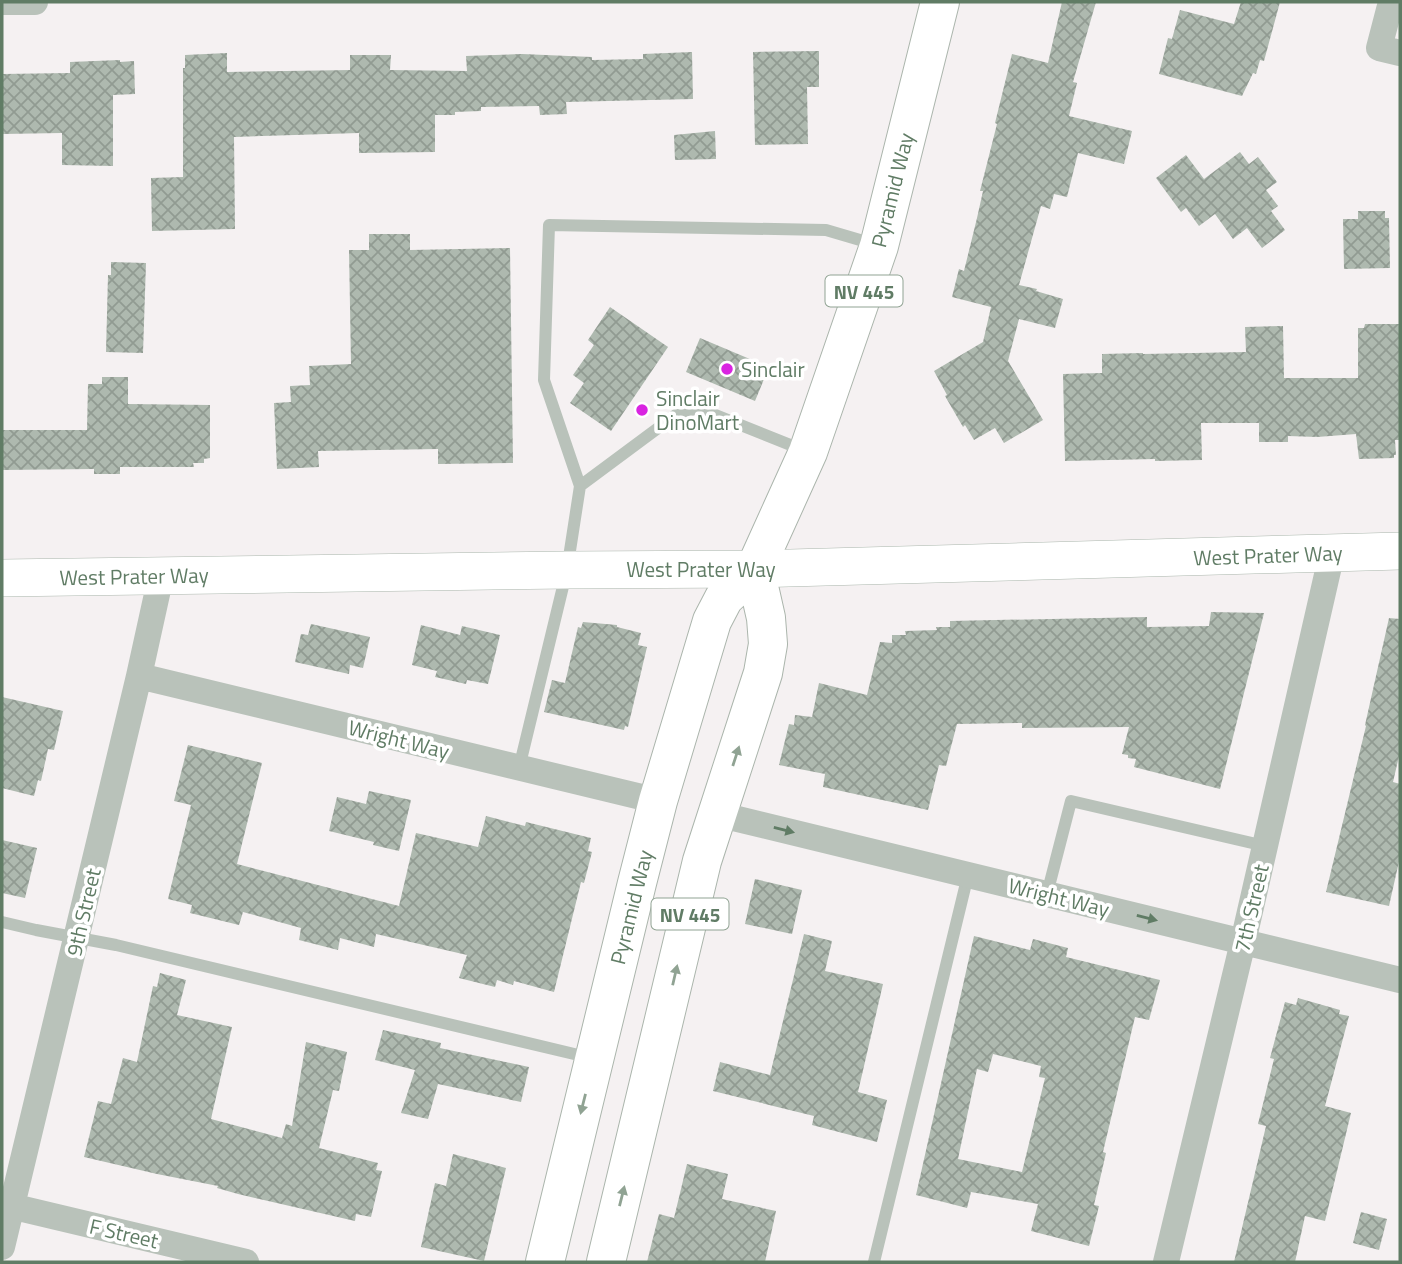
<svg xmlns="http://www.w3.org/2000/svg" width="1402" height="1264" viewBox="0 0 1402 1264" font-family="'Titillium Web',sans-serif">
<style>
.building{fill:url(#building-cross-hatch);fill-rule:evenodd}
.lines{fill:none;stroke-linecap:round;stroke-linejoin:round}
.secondary-casing{stroke:#abb7ad;stroke-width:38}
.primary-casing{stroke:#abb5ac;stroke-width:40}
.lane{stroke:#b9c2ba;stroke-width:12}
.street{stroke:#b9c2ba;stroke-width:26}
.secondary{stroke:#fff;stroke-width:37}
.primary{stroke:#fff;stroke-width:38}
.oneway{fill:#90a393}
.oneway2{fill:#607c65}
.poi-dot{fill:#d924e1;stroke:#fff;stroke-width:2.5}
.labels{text-anchor:middle;dominant-baseline:central;stroke-width:7;stroke-linejoin:round;paint-order:stroke}
.shield{fill:#fff;stroke:#90a393;stroke-width:2}
.shield-label{font-size:19px;font-weight:bold;fill:#607c65}
.street-label{font-size:21px;fill:#607c65;stroke:#fff}
.poi-label{font-size:21px;fill:#607c65;stroke:#fff;text-anchor:start}
</style>
<defs>
<pattern id="building-cross-hatch" width="8" height="8" patternUnits="userSpaceOnUse" patternTransform="scale(1.75)"><rect width="8" height="8" fill="#aeb9af"/><path d="M0 0l8 8M0 8l8-8" fill="none" stroke="#919b92"/></pattern>
</defs>
<rect width="100%" height="100%" fill="#f5f1f2"/>
<!-- building -->
<path class="building" d="M1062,2h34l-23,80 4,1 -8,33 63,15 -8,33 -46,-11 -11,44 -13,-3 -4,15 -9,-3 -22,79 18,4 -1,2 27,8 -8,29 -36,-9 -11,42 35,59 -39,23 -9,-15 -21,12 -9,-15 -2,2 -18,-31 2,-1 -13,-24 49,-29 8,-35 -39,-10 7,-28 5,2 13,-53 6,-27h-3l17,-67 -2,-1 17,-69 36,9z
M1241,2h39l-16,59 -4,-1 -4,14 -3,-1 -11,23 -83,-22 9,-36 4,1 8,-29 54,14z
M819,51v36h-12l1,57 -53,1 -2,-93z
M692,52l1,47 -127,3 1,12 -27,1 -1,-9 -58,1v4l-26,1v3h-20v37l-76,1v-20l-125,4 1,92 -83,2 -1,-53 32,-1v-109h2v-13l42,-2v19l123,-2v-15h41l-1,15 77,1 -1,-15 56,-2 70,3v3l51,-1v-5z
M120,60v2l14,-1 1,33 -22,1v71l-51,-1v-32l-60,1v-60l68,-1v-11z
M715,131l1,28 -41,1 -1,-25z
M1240,152l9,12 9,-7 19,25 -11,8 12,16 -7,5 14,19 -23,18 -15,-20 -14,11 -18,-25 -16,12 -13,-18 -5,4 -25,-34 30,-23 18,24z
M1358,211h27v7h4l1,50 -46,1 -1,-50h15z
M369,234h41v16l100,-2 3,215 -75,1v-15l-120,2 1,16 -42,2 -3,-66 17,-1 -1,-16 20,-1 -1,-19 42,-2 -2,-114h20z
M111,262l35,1 -3,90 -37,-1 2,-77h3z
M610,307l58,40 -57,84 -41,-28 14,-20 -11,-8 21,-30 -6,-5z
M1365,324h35v116h-5l1,15h-2v3l-35,1 -3,-25 -39,3 -29,-1v6h-29v-19h-58l1,37 -47,1v-2l-90,2 -2,-87 39,-1v-19l41,-1v1l103,-2 -1,-25 38,-1 1,52h74v-50h6z
M700,338l69,29 -14,34 -69,-29z
M102,377h26v27l82,1v53l-6,1v4h-11l1,4h-74v7h-26v-5l-92,1v-40h85l1,-46h14z
M1211,612l53,1 -44,176 -86,-22 2,-8 -8,-1v-3l-6,-1 7,-27 -107,1v-5l-65,1 -11,42 -7,-1 -11,45 -105,-23 2,-13 -46,-9 10,-41 5,1 1,-10 17,2 7,-34 48,12 13,-53 12,1v-8h14l-1,-4 32,-1 -1,-3h14v-6l197,-4v10l62,-1z
M1389,618l11,1v133l-7,30 7,2v73l-11,49 -63,-14 40,-166 -1,-1z
M583,622l34,3v2l24,6 -3,12 9,2 -19,80 -3,-1 -1,4 -80,-18 8,-32 13,3 13,-56 3,1z
M311,624l59,13 -7,31 -13,-3 -1,9 -54,-12 6,-28 7,1z
M421,625l39,10 2,-9 38,9 -12,49 -21,-4 -1,4 -31,-7 2,-6 -25,-6z
M2,697l61,14 -9,39 -6,-1 -7,32 -3,-1 -4,16 -32,-8z
M188,745l74,18 -25,101 162,42 17,-73 62,14 8,-31 39,10 1,-4 65,16 -3,13 4,1 -8,31 -3,-1 -27,110 -40,-11 -1,4 -16,-5 -2,7 -36,-9 8,-23 -91,-21 -2,13 -34,-9 -2,12 -39,-10 2,-12 -58,-16 -4,13 -49,-12 2,-8 -24,-6 23,-94 -17,-4z
M369,791l42,9 -12,51 -26,-6 1,-3 -45,-11 8,-34 29,7z
M2,840l35,8 -12,50 -23,-5z
M755,879l47,11 -10,44 -47,-10z
M804,934l28,7 -7,30 58,13 -25,108 29,8 -10,42 -65,-17 2,-9 -101,-25 7,-29 50,13z
M974,936l56,14 3,-11 35,9 -2,9 94,23 -11,40 -14,-3 -32,135 3,1 -12,52 5,1 -10,40 -58,-15 7,-27 -67,-12 -4,16 -51,-13zM993,1054l48,12 -2,11 6,1 -23,94 -64,-13 19,-90 11,3z
M160,973l26,7 -9,35 55,12 -21,92 71,19 4,-14 6,2 14,-84 41,10 -8,39 -6,-1 -14,58 59,15 -2,7 6,1 -11,46 -15,-3 -1,7 -117,-27 -21,-6 1,-2 -61,-12 -73,-17 14,-56 13,3 12,-46 14,4 16,-76 4,1z
M1298,998l42,12 -1,4 10,2 -24,90 26,7 -26,108 -20,-5 -10,46h-61l32,-136 -8,-2 16,-65 -4,-1 15,-56 11,3z
M383,1030l58,13 -1,5 89,19 -8,35 -83,-18 -10,35 -27,-6 14,-43 -40,-10z
M453,1154l53,14 -22,93 -63,-14 14,-64 11,3z
M687,1164l41,10 -6,25 54,12 -11,51h-118l12,-48 15,4z
M1361,1212l26,7 -8,31 -26,-7z"/>
<g class="lines">
<defs>
<path id="secondary" d="M2,578l565,-8 188,-1 645,-18"/>
<path id="primary" d="M545,1262l92,-379 21,-82 54,-180 12,-23 31,-29 53,-117 71,-206 61,-244
M606,1262l96,-401 61,-188 5,-29 -2,-26 -11,-49"/>
</defs>
<!-- secondary casing -->
<use href="#secondary" class="secondary-casing"/>
<!-- primary casing -->
<use href="#primary" class="primary-casing"/>
<!-- lane -->
<path class="lane" d="M580,486l97,-72 21,-6 105,42
M519,768l48,-198 13,-84 -36,-106 5,-155 277,5 51,15
M1047,894l24,-93 194,45
M2,922l34,8 80,15 475,113
M874,1262l94,-387"/>
<!-- street -->
<path class="street" d="M2,2h33
M1391,2l-12,46 21,5
M139,676l519,125
M717,814l683,166
M2,1204l244,58
M2,1247l137,-571 22,-100
M1166,1262l77,-320 89,-389"/>
<!-- secondary -->
<use href="#secondary" class="secondary"/>
<!-- primary -->
<use href="#primary" class="primary"/>
</g>
<!-- one-way arrows -->
<defs><path id="oneway-solid" d="M-6-.8H1V-3.2L6.5 0L1 3.2V.8H-6Z" transform="scale(1.75)"/></defs>
<g class="oneway">
<use href="#oneway-solid" transform="translate(736 756) rotate(-72)"/>
<use href="#oneway-solid" transform="translate(675 975) rotate(-77)"/>
<use href="#oneway-solid" transform="translate(583 1104) rotate(104)"/>
<use href="#oneway-solid" transform="translate(622 1196) rotate(-76)"/>
</g>
<g class="oneway2">
<use href="#oneway-solid" transform="translate(784 830) rotate(14)"/>
<use href="#oneway-solid" transform="translate(1147 918) rotate(14)"/>
</g>
<!-- markers -->
<g class="poi-dot">
<circle cx="727" cy="369" r="7"/>
<circle cx="642" cy="410" r="7"/>
</g>
<g class="labels">
<!-- shield labels -->
<g class="shield">
<rect x="825.5" y="275.5" width="77" height="31" rx="5"/>
<rect x="651.5" y="898.5" width="77" height="31" rx="5"/>
</g>
<g class="shield-label">
<text x="864" y="291">NV 445</text>
<text x="690" y="914">NV 445</text>
</g>
<!-- street labels -->
<g class="street-label">
<text transform="translate(892 190) rotate(-76)">Pyramid Way</text>
<text transform="translate(1268 555) rotate(-2)">West Prater Way</text>
<text x="701" y="569">West Prater Way</text>
<text transform="translate(134 576) rotate(-1)">West Prater Way</text>
<text transform="translate(399 739) rotate(14)">Wright Way</text>
<text transform="translate(1059 897) rotate(14)">Wright Way</text>
<text transform="translate(631 907) rotate(-76)">Pyramid Way</text>
<text transform="translate(1251 908) rotate(-77)">7th Street</text>
<text transform="translate(83 912) rotate(-77)">9th Street</text>
<text transform="translate(124 1233) rotate(13)">F Street</text>
</g>
<!-- poi labels -->
<g class="poi-label">
<text x="741" y="369">Sinclair</text>
<text x="656" y="398">Sinclair<tspan x="656" dy="24">DinoMart</tspan></text>
</g>
</g>
<!-- border -->
<rect width="1402" height="1264" fill="none" stroke="#607c65" stroke-width="7"/>
</svg>
